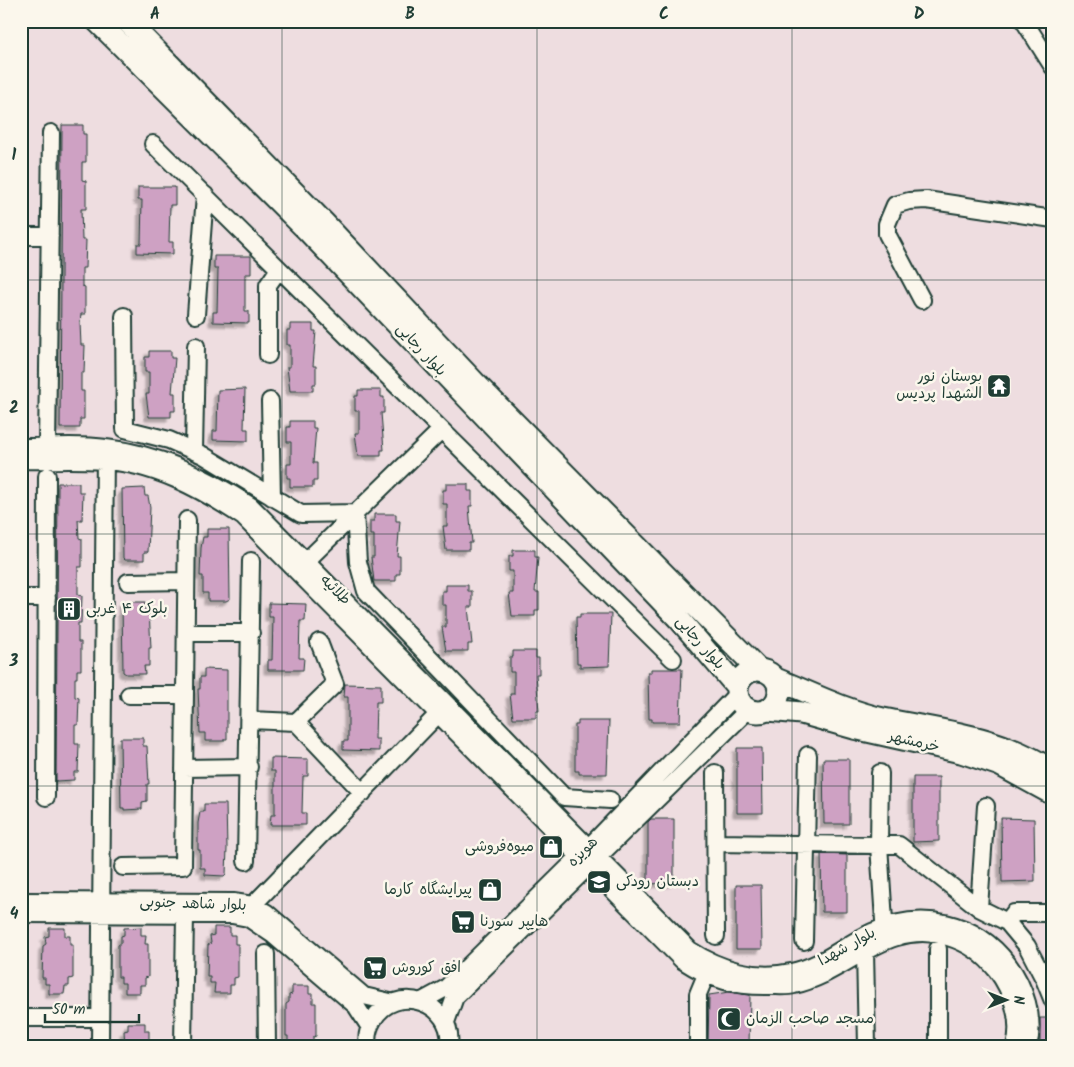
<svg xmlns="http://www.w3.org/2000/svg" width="1074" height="1067" viewBox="0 0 1074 1067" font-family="Kalam,'Playpen Sans Arabic',sans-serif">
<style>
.building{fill:#cea1c3;stroke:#1f3d34;filter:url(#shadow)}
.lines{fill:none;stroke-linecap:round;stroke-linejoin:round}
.minor-casing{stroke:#1f3d34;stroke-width:20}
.major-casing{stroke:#1f3d34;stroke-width:25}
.minor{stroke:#fbf7ec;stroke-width:16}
.major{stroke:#fbf7ec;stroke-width:21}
.grid{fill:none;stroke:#1f3d34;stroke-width:1;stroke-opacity:0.55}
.labels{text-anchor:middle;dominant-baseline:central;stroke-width:5;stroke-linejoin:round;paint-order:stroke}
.street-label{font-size:15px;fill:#1f3d34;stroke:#fbf7ec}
.poi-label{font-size:15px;fill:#1f3d34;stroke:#fbf7ec;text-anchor:start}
.neatline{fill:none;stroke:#1f3d34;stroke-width:2}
.grid-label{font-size:16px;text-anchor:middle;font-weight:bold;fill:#1f3d34}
</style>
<defs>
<filter id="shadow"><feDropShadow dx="-4" dy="4" stdDeviation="1" flood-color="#0004"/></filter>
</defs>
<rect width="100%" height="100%" fill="#eedde0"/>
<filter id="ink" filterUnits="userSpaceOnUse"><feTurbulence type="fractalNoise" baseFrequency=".02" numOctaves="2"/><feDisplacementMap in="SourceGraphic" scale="10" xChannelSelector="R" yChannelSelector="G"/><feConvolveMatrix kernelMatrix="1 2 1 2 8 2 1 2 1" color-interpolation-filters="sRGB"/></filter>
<g filter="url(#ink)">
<!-- building -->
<path class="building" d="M62,125h21v9h3v28h-4v18l4,1v28h-5l1,31h4l-1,28h-3v18l3,1v27h-4l-1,9 1,22h4l-1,28h-3v18h3v28h-4v9h-20z
M138,187h37v18h-5l-1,37h4v12l-36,-1v-9h4l1,-44h-4z
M214,256h37v18h-6v37h4v12l-36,-1v-10h4l1,-43h-4z
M290,324h23v7h3l-3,35h3v18h-3v7h-23l-3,-24h3v-22h-3v-15h3z
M149,351h22v7h4l-3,35h3v18h-4v6h-22l-3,-23h3v-22h-4v-15h4z
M245,389l-1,40h4v12l-35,-1v-9h4l1,-41z
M358,390h23v7h3v16h-3l3,37h-3v6h-23l-3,-23h4v-22h-4v-15h3z
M290,421h23v7h3l-3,35h4v18h-4v6h-23v-9h-3v-14h4v-22h-4v-15h3z
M58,483h21v9h4l-1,28h-4l1,18 3,1v28h-4v28l4,1 -1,27h-3v19h3v28h-4v8h-2v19l4,1 -1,27h-3v19h4l-1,28h-4v8l-18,1z
M446,484h22v7h4v15h-3l3,37h-3v7h-23l-3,-24h4v-22h-4v-14h3z
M144,488l1,8h3l2,11 -2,45h-4v8h-19l-2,-2 -1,-69z
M374,514h22v7h4l-3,35h3v18h-4v7h-22l-3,-24h3v-22h-4v-14h4z
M207,529h22l1,70 -4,2h-18v-8h-5v-17h-3l1,-28 2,-11h4z
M513,550h22v7h3l-3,35h4v18h-4v6h-23l-3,-23h4v-22h-4v-15h4z
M446,585h22v6h4v16h-4l4,37h-4v7h-22l-4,-24h4v-22h-4v-14h4z
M122,602h23v8h4l2,38h-2v18h-5l1,8h-19l-3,-2z
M269,603l37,1 -1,17h-5l-1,37h5l-1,12h-35v-10h4l1,-43h-4z
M580,614h31l-2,52 -29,1v-4h-3l-1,-46h4z
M513,651h23v7h3v16h-3l3,37h-3v7h-23l-3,-24h4v-22h-4v-15h3z
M204,669l23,1v69h-3v2h-19v-8h-5l-2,-44h2v-12h4z
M651,669h31l-2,53h-28v-3h-3l-1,-46h3z
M345,684l36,1v17h-5l-1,37h4v12l-36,-1v-9h5v-44h-4z
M578,721h31l-2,53h-28v-3h-4v-46h3z
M120,738h23v8h4l2,38h-2v17l-5,1v7l-18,1v-2h-3z
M737,748h25l1,65h-26z
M271,758l37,1v17h-5l-1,37h4v12h-36l1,-10h4v-44h-4z
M823,759h26v65h-25z
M913,777h26v64l-26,1z
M204,804h22l1,44 -1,26 -2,2 -19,-1v-7h-5v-18h-2v-27l2,-11h4z
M1001,818l33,1 1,62 -33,1z
M651,819h23v64l-26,1v-62z
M821,854l26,1v57h-25z
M736,885h25l1,64h-26z
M141,927v8h5l-1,9h3v33l-3,1v7h-5v8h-15v-10h-4v-6h-3v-32l3,-2v-7l3,-1v-7z
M214,927h16v8h5v9h3v33l-4,1v7h-4v8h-16l1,-10h-5v-6h-3l1,-32 3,-2 -1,-7 4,-1z
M49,928h16v8h5v9h3v33l-4,1v7h-4l-1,8h-15v-10h-4v-6h-3l1,-32 3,-2 -1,-7 4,-1z
M292,986h17v8h4v9h3v33l-3,1v7h-5v2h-15v-4h-5v-6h-2v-32l3,-2v-7l3,-1z
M729,992l21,3 -1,51h-41l1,-51z
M1040,1018h13v28h-13z
M128,1023h17v8h4v15h-24l-1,-15 4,-1z"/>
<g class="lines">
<defs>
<path id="minor" d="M1024,21l29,46
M153,144l520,515
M21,236h29
M922,300l-35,-66v-10l8,-19 14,-4 17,-1 127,19
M196,315l9,-120
M124,316l1,113 44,11 34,15 98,59 54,-1 3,49 8,29 198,206 46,3
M268,355v-70l11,-16
M270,401l2,96
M21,447c28,0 58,-3 85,1 54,6 100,29 145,58l439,444c29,19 66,30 101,22 31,-6 53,-27 81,-40 49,-23 104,-11 136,32 16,21 28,55 20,82
M47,447l4,-314
M194,451l2,-105
M21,460c27,1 54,-1 81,1 51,2 99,28 141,56l439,443c31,20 52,27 89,26 7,0 16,1 23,-1 55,-12 92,-67 154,-48 20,6 36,17 49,34 15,20 25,50 18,75
M299,568l142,-138
M128,582l58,-1
M21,598h26
M186,633h65
M319,642l16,42 -39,38 67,71
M129,695h56
M250,720l46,2
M184,768l65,-1
M715,773l1,163
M880,773l-1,72h20l80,63 28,14 20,24 17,33 9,22
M46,797l1,-321
M716,843l163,2 6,91
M246,861l5,-300
M123,867l60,-1 4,-346
M21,901l212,1 20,3 14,8 97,83 26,6
M253,905l193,-199
M979,908l7,-102
M21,914l211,1 16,3 25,17 83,71 13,20
M1007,922l7,-9h39
M804,941l4,-186
M938,949v97
M865,951l2,95
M266,954l1,92
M422,1001l24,-13 143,-141 148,-153
M21,1018h79
M446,1022l9,-25 293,-287
M100,1046l5,-595
M183,1046l2,-131
M368,1046c-2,-9 1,-19 5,-26 22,-38 82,-18 76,26
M698,1046v-52l12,-29"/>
<path id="major" d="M97,21l211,210 371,388 58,68
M127,21l197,202 152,161 282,285
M737 691a21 21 0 1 1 42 0a21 21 0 1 1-42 0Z
M776,679c35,14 70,32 107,40 63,13 114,16 170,52
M768,710l33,3 53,15 107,24 39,13 53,29"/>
</defs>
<!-- minor casing -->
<use href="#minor" class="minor-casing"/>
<!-- major casing -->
<use href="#major" class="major-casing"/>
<!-- minor -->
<use href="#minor" class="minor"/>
<!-- major -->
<use href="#major" class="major"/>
</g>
</g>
<!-- grid -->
<path class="grid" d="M282,21v1025M537,21v1025M792,21v1025M21,280h1032M21,534h1032M21,786h1032"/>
<!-- icons -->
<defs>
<symbol id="temple-square" viewBox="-11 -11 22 22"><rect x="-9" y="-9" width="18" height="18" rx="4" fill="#1f3d34" stroke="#fbf7ec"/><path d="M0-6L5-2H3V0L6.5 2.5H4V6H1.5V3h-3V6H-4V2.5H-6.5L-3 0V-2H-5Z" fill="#fff"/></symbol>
<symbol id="building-square" viewBox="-11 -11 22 22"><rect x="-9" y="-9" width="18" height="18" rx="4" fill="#1f3d34" stroke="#fbf7ec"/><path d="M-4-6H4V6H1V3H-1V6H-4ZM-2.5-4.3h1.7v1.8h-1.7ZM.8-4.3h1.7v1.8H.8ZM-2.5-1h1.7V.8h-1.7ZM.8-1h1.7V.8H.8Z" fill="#fff"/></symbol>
<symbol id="shop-square" viewBox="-11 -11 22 22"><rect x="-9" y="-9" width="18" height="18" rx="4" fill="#1f3d34" stroke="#fbf7ec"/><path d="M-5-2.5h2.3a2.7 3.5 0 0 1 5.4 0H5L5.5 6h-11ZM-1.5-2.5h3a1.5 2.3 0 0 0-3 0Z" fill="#fff"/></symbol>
<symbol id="school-square" viewBox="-11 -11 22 22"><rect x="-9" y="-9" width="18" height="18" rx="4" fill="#1f3d34" stroke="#fbf7ec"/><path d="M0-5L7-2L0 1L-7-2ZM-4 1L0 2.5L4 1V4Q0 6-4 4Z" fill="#fff"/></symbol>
<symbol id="supermarket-square" viewBox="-11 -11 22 22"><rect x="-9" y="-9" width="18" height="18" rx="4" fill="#1f3d34" stroke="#fbf7ec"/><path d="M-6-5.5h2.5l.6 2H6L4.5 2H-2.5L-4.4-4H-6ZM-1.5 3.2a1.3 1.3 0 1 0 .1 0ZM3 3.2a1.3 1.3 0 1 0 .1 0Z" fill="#fff"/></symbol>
<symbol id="mosque-square" viewBox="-11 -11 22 22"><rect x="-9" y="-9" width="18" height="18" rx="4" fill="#1f3d34" stroke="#fbf7ec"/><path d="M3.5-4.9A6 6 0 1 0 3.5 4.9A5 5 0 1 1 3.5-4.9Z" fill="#fff"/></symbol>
</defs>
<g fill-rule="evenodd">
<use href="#temple-square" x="985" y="372" width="28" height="28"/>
<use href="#building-square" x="55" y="595" width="28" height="28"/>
<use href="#shop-square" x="537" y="833" width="28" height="28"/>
<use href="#school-square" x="585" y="868" width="28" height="28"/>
<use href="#shop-square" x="476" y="876" width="28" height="28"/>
<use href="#supermarket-square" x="449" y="908" width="28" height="28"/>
<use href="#supermarket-square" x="361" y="954" width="28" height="28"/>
<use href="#mosque-square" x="715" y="1005" width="28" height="28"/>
</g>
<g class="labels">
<!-- street labels -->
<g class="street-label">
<text transform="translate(421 350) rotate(47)">بلوار رجایی</text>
<text transform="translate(335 590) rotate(45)">طلائیه</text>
<text transform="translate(700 643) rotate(49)">بلوار رجایی</text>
<text transform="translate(914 742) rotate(13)">خرمشهر</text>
<text transform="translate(583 852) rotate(-45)">هویزه</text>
<text transform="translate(193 904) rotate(2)">بلوار شاهد جنوبی</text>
<text transform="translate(847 947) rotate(-29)">بلوار شهدا</text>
</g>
<!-- poi labels -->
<g class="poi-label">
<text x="982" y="377" text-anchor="end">بوستان نور<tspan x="982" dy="17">الشهدا پردیس</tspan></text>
<text x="86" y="609">بلوک ۴ غربی</text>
<text x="534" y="847" text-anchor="end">میوه‌فروشی</text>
<text x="616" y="882">دبستان رودکی</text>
<text x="472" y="890" text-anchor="end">پیرایشگاه کارما</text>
<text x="480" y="922">هایپر سورنا</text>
<text x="392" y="968">افق کوروش</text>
<text x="746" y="1019">مسجد صاحب الزمان</text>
</g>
</g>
<!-- margin -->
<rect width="1074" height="1067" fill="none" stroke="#fbf7ec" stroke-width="55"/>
<!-- north arrow -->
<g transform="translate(1006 1000) rotate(90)" stroke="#fbf7ec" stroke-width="4" paint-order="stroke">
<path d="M0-4L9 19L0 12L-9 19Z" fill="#1f3d34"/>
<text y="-8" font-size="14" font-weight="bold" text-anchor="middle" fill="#1f3d34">N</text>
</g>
<!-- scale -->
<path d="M45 1014v8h94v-8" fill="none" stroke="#1f3d34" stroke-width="2.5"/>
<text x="52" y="1014" font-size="15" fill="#1f3d34" stroke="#fbf7ec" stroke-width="4" paint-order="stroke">50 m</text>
<rect x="28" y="28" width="1018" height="1012" class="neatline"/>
<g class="grid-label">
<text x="155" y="19">A</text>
<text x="410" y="19">B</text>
<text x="664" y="19">C</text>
<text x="919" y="19">D</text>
<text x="14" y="160">1</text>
<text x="14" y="413">2</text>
<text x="14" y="666">3</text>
<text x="14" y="919">4</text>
</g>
</svg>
